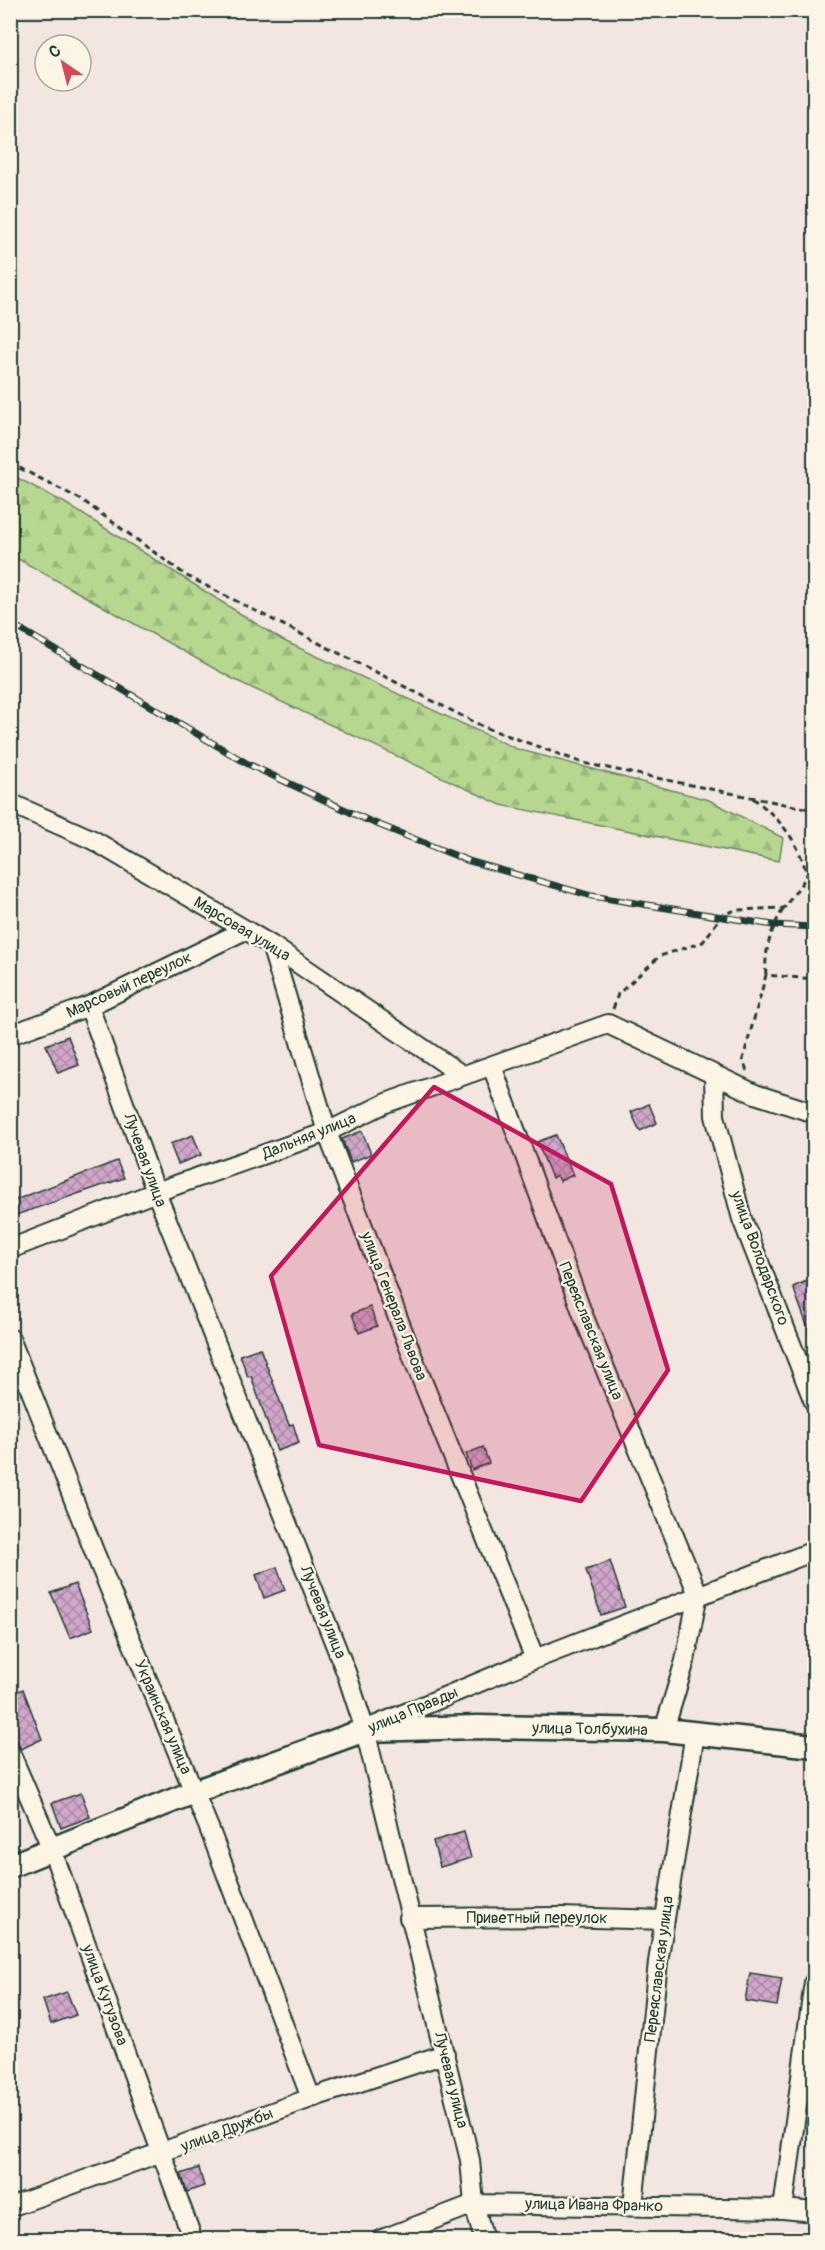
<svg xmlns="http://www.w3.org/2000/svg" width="825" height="2250" viewBox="0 0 825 2250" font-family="Pangolin,sans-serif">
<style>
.forest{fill:url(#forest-firs);stroke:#6b8a62;stroke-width:1.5}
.building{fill:url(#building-cross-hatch);stroke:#1f3d34;stroke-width:1.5}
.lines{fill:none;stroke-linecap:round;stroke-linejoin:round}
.minor-casing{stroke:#1f3d34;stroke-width:22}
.major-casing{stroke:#1f3d34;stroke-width:27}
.path{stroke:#1f3d34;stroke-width:3;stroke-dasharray:6 4.5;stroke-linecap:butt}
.minor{stroke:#fcf5e5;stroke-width:18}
.major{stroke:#fcf5e5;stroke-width:22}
.rail-casing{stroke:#1f3d34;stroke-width:7}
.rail{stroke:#fcf5e5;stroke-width:4.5;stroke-dasharray:14;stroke-linecap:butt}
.marked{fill:#c2185b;fill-opacity:0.2;stroke:#c2185b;stroke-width:4.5;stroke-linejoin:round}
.labels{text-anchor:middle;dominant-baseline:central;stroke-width:4.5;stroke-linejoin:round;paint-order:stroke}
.street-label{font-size:16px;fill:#1f3d34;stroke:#fcf5e5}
</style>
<defs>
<pattern id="forest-firs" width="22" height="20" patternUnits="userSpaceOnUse" patternTransform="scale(1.5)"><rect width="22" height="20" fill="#b7d790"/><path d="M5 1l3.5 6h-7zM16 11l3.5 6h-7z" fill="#9db97d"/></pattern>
<pattern id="building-cross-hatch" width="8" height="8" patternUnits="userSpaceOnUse" patternTransform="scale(1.5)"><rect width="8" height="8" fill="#d1a6ca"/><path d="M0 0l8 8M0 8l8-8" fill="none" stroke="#a988a5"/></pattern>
</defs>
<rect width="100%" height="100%" fill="#f3e5e0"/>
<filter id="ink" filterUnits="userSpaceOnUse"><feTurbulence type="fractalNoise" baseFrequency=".0167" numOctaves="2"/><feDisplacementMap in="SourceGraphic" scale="12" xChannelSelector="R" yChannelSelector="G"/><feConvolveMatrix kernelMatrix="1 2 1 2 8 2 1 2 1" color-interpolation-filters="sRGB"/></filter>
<g filter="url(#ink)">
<!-- forest -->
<path class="forest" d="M10,474l55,29 217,137 235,109 192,51 74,38 -4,23 -278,-56 -268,-126 -222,-124z"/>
<!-- building -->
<path class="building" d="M68,1036l11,29 -21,8 -12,-28z
M649,1104l8,19 -17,8 -9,-19z
M362,1131l9,23 -20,8 -9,-23z
M193,1135l8,20 -23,9 -8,-20z
M556,1135l17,40 -13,6 -3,-6 -5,3 -15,-36z
M117,1161l7,17 -114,39v-15z
M814,1278v64h-1l-20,-55z
M370,1307l7,19 -18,7 -7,-19z
M260,1348l29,77 4,-1 6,19 -22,8 -26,-75 -3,1 -8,-22z
M483,1447l6,16 -17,7 -6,-16z
M610,1561l15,46 -24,8 -15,-45z
M277,1567l8,23 -21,8 -8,-23z
M75,1584l18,45 -23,9 -19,-45z
M23,1689l19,50 -21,10 -11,-22v-32z
M81,1793l9,24 -29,11 -9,-25z
M464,1832l7,26 -31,9 -7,-26z
M750,1973l32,5 -5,28 -32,-5z
M67,1992l9,23 -25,9 -8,-24z
M199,2168l5,18 -17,6 -6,-18z"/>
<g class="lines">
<defs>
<path id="minor" d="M10,803l83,37 178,105 191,130
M271,945l56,187 90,236 118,291
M89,1006l67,186 190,480 19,58 105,430 4,44 10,36
M10,1035l79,-29 156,-76
M492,1066l91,249 115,279 -13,67 -21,69
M714,1075l1,41 27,103 72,183
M10,1249l146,-57 171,-60 59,-29 222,-79 147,70 59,19
M10,1338l84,213 115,277 102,270
M372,1727l163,-68 279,-108
M10,1752l41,95 142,393
M409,1918l151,-1 105,3
M633,2206l25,-244 37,-229
M10,2207l301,-109 134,-44
M783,2209l31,-227
M380,2240l94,-36 309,5 31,3"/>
<path id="major" d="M10,1866l184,-74 171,-62 113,-3 186,3 150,16"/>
</defs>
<!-- minor casing -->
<use href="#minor" class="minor-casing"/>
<!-- major casing -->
<use href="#major" class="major-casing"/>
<!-- path -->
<path class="path" d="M10,463l72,37 105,76 297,151 99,36 231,47
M753,798c28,22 46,43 54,78
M766,975c-2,-24 5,-47 18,-67
M613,1009l5,-15 42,-38 43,-14 19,-27 14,-5 48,-2 30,-42
M747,1071l-4,-12 23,-84 48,4"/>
<!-- minor -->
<use href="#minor" class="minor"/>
<!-- major -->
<use href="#major" class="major"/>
<defs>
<path id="rail" d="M10,623l238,141 119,56 102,41 123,35 181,29 41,2"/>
</defs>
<!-- rail casing -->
<use href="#rail" class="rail-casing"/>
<!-- rail -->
<use href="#rail" class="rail"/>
</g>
</g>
<!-- marked area -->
<path class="marked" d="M434,1087l177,97 57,186 -87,131 -262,-56 -48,-169z"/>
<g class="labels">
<!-- street labels -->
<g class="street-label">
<text transform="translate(242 929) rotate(31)">Марсовая улица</text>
<text transform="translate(129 985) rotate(-25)">Марсовый переулок</text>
<text transform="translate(309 1136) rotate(-22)">Дальняя улица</text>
<text transform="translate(145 1160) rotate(70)">Лучевая улица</text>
<text transform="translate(760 1258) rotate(70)">улица Володарского</text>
<text transform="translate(394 1306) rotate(69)">улица Генерала Львова</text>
<text transform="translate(591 1331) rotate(68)">Переяславская улица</text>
<text transform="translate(323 1612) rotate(68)">Лучевая улица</text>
<text transform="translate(413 1710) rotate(-23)">улица Правды</text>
<text transform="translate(163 1717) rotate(67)">Украинская улица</text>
<text transform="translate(590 1729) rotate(1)">улица Толбухина</text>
<text x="537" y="1918">Приветный переулок</text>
<text transform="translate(659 1969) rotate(-83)">Переяславская улица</text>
<text transform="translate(105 1995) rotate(70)">улица Кутузова</text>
<text transform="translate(451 2080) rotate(76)">Лучевая улица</text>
<text transform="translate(227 2130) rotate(-21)">улица Дружбы</text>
<text transform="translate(594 2205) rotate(1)">улица Ивана Франко</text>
</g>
</g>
<!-- margin -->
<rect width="825" height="2250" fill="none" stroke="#fcf5e5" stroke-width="36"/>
<rect x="18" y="18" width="789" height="2214" fill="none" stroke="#1f3d34" stroke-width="2" filter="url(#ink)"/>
<!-- north arrow -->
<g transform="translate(63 63) rotate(325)"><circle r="28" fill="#fcf5e5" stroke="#a4ab9e" stroke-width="1.5"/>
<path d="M0-4.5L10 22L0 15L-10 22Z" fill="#d1495b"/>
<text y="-9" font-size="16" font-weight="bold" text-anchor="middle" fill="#1f3d34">С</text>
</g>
</svg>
